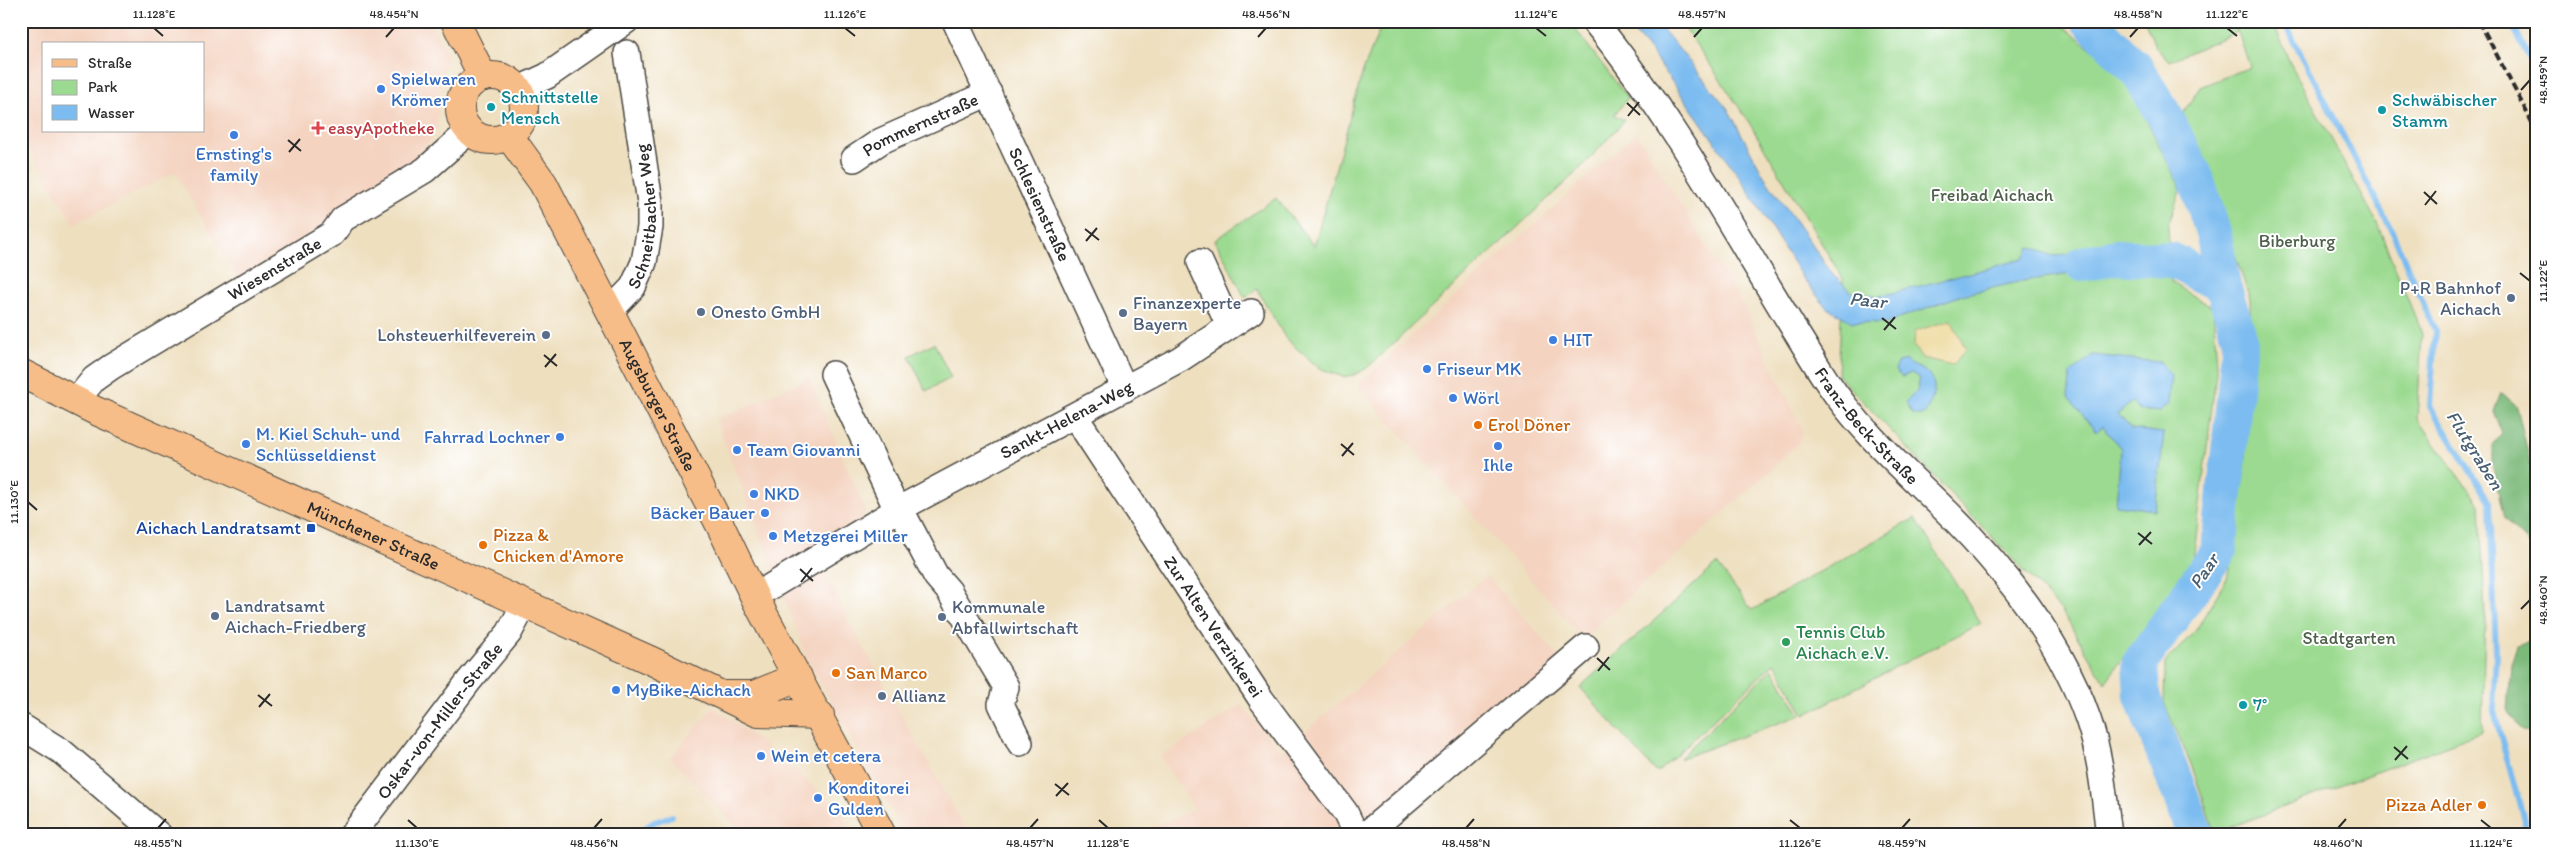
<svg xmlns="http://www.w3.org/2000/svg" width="2557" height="856" viewBox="0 0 2557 856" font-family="Itim,sans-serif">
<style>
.built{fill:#f4d3c0;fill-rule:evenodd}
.green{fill:#9bda90;stroke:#63825e}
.forest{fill:#7cba7a;stroke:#547252}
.sand{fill:#eeda9e;stroke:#8c8264}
.water{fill:#7cbcf0;stroke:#54748e}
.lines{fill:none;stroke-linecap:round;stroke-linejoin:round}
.stream{stroke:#7cbcf0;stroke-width:6}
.river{stroke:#7cbcf0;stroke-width:36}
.minor-casing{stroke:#484641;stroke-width:28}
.major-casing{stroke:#484641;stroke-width:30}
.minor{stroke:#fff;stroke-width:25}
.major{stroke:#f7bd88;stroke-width:28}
.rail{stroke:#2b2b2b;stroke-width:4;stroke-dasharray:8 4;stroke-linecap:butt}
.ticks{fill:none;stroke:#2b2b2b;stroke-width:2}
.shop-dot{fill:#3f7fe0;stroke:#fff;stroke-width:2}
.culture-dot{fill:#0f9aa8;stroke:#fff;stroke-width:2}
.health-dot{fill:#e0444e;stroke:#fff;stroke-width:2}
.service-dot{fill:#5c6f8a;stroke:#fff;stroke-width:2}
.food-dot{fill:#e8710a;stroke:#fff;stroke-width:2}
.transit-dot{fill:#1a4fb4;stroke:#fff;stroke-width:2}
.leisure-dot{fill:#2e9e5b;stroke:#fff;stroke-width:2}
.labels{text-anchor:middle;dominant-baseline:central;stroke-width:4;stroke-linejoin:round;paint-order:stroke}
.shop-label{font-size:18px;fill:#366cbe;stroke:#fff;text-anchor:start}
.culture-label{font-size:18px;fill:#0d838f;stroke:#fff;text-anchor:start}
.street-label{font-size:18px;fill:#2b2b2b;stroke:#fff}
.health-label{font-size:18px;fill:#be3a42;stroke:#fff;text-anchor:start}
.park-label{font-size:18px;fill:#4d6049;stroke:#fff}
.service-label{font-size:18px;fill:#4e5e75;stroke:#fff;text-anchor:start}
.food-label{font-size:18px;fill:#c56008;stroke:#fff;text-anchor:start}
.transit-label{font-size:18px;fill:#164399;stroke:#fff;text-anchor:end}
.leisure-label{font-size:18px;fill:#27864d;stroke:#fff;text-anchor:start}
.water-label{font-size:19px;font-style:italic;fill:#475e70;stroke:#fff}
.neatline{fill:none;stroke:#2b2b2b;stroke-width:2}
.ticks-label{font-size:12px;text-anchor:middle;fill:#2b2b2b}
</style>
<rect width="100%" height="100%" fill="#fff"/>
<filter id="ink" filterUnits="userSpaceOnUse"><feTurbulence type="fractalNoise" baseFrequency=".02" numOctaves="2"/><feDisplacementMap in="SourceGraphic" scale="10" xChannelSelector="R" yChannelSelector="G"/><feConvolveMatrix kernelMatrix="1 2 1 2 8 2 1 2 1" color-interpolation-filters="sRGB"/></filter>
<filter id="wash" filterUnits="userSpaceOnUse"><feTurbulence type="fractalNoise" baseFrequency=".0096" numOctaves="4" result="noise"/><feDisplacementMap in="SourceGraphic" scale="20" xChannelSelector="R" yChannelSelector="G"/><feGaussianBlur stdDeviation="1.12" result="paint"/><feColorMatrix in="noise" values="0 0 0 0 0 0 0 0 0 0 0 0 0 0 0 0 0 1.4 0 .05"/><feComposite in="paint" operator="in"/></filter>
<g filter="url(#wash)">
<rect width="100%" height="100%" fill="#eedfbf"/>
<!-- built -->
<path class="built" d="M21,21h408l18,33 -9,48v25l-9,10 2,3 -26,29 -46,33 -120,78 -64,-108 -101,52 -53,-88zM44,44h160v87h-160z
M1636,133l106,170 58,122 2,9 -2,7 -29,29 -188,168 -226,-253z
M809,378l57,134 -42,60 29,57 116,206h-64l-98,-177 -91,-238z
M1487,576l74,83 -189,176h-236l59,-26 -35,-52 81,-52 40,47z
M713,707l40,29 87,73 12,26h-108l-74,-77z"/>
<!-- green -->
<path class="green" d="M1383,21h186l59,77 -14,17 11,5 -41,45 -217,203 -13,7 -11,2 -24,-9 -33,-29 -29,-50 -12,9 -30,-58 61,-42 38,48 49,-175z
M1680,21h377l67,54 57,114 -13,36 3,57 42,26 4,57 -24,196 -88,122 -44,-73 -223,-235 5,-96 -98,-163z
M2145,21h88l4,11 -68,29 -14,-15z
M2234,21h39l16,40 88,162 45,111 -5,85 63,86 5,111 -3,116 -267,101 -24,-69 -27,-61 1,-40 31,-33 31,-52 11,-48 8,-74 5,-96 -1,-61 -23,-68 -45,-116 18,-28 50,-20z
M934,343l17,35 -25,13 -17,-35z
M1915,518l66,105 -177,92 -29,-53 -118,111 -77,-86 137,-123 35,46z
M1772,668l29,47 -122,44z"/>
<!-- forest -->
<path class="forest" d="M2501,393l16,14 14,59 5,8v79l-32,-35 -12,-55v-18l10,-12 -8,-22z
M2536,639v95h-2l-13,-5 -13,-17 3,-47 6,-19z"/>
<!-- sand -->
<path class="sand" d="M1951,320l15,29 -13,16 -31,-7 -8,-12 1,-15z"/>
<!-- water -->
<path class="water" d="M1624,21h32l72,88 36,67 69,99 19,17 27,4 14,-3 130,-34 7,-12 23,9 78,-5 2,14 -111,16 -60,14 -76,28 -34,-1 -26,-15 -24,-30 -58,-93 -46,-66 -51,-71z
M2093,355l67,7 11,13 -3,29 -8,8 -22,-2 -6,-8 -14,12 13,15 33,4 -9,77 -39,-5 5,-56 -18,-23 -7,6 -28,-35 3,-24z
M1906,360c6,6 10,6 17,10 19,12 10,30 1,45h-11l-7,-13 11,-11 3,-13 -9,-5 -9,4 -7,-6 3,-9z"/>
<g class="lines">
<!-- stream -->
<path class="stream" d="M2284,21l106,206 45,103 -5,76 60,97 6,150 -3,55 35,127
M2510,21l26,50
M1719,829l6,6
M636,835l18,-13 18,-6"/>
<!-- river -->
<path class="river" d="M2089,21l47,48 29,47 31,62 18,58 9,50
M2083,264l33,-7 55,3 52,26 17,54 -21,211 -79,112 2,33 54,139"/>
</g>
</g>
<g filter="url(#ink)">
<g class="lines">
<defs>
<g id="minor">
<path id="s1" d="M955,21l170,368"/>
<path id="s2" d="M1594,21c90,111 155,240 232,359 31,47 72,84 112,123 63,61 121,133 150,216 13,37 16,77 21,116"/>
<path d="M519,89l28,-13 79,-55"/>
<path id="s3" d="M854,159l27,-18 108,-48"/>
<path d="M1200,262l29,64"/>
<path id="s4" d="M610,311l23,-24 11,-25 6,-35v-25l-23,-149"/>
<path d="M833,374l64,136"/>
<path id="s5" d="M76,401l18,-22 17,-12 221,-133 11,-15 82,-49 44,-39"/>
<path id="s6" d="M1075,416l186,283 84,113 11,23"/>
<path d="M900,508l36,68 13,15 57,96 -5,17 19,39"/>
<path id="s7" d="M755,596l142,-86 283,-151 71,-47"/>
<path d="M21,726l40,25 98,84"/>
<path id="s8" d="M352,835l117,-154 40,-48 15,-28"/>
<path d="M1365,835l221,-188"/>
</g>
<g id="major">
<path d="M455,21l28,56"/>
<circle cx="492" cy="108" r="32"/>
<path id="s9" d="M509,136l34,47 177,342 37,77 125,233"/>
<path id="s10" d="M21,373l73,37 560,252 104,51 62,2"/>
<path d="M725,695h29l44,-18"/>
</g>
</defs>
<!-- minor casing -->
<use href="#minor" class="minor-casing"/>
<!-- major casing -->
<use href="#major" class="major-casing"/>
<!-- minor -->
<use href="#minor" class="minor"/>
<!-- major -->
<use href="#major" class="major"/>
<!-- rail -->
<path class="rail" d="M2479,21l57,109"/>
</g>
</g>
<!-- ticks -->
<path class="ticks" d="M154,28l9,8M845,28l10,8M1536,28l10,8M2227,28l10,8M386,37l8,-9M1258,37l8,-9M1694,37l8,-9M2130,37l8,-9M2521,90l9,-10M1627,103l13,12M1628,116l11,-14M288,140l13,11M289,152l11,-13M2424,192l13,12M2425,205l11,-14M1085,229l14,11M1086,241l11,-13M2520,273l10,8M1882,318l14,11M1884,330l11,-13M544,355l13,11M545,367l11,-13M1341,444l13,11M1342,456l11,-13M28,502l9,8M2138,533l14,11M2139,545l12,-13M800,569l13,12M801,582l11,-14M2521,609l9,-9M1597,658l13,12M1598,671l11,-14M258,695l14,11M259,707l11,-13M2394,747l14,12M2395,760l12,-14M1055,784l14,11M1056,796l12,-13M408,820l9,8M1099,820l9,8M1790,820l10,8M2481,820l10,8M158,828l8,-9M594,828l8,-9M1030,828l8,-9M1466,828l8,-9M1902,828l8,-9M2338,828l8,-9"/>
<!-- markers -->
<g class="shop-dot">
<circle cx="381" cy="89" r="5"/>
<circle cx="234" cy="135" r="5"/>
<circle cx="1553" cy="340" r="5"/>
<circle cx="1427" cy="369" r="5"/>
<circle cx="1453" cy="398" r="5"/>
<circle cx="560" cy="437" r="5"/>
<circle cx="246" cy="444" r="5"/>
<circle cx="1498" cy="446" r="5"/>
<circle cx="737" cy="450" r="5"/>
<circle cx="754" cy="494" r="5"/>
<circle cx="765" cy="513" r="5"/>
<circle cx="773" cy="536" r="5"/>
<circle cx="616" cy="690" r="5"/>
<circle cx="761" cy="756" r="5"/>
<circle cx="818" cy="798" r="5"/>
</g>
<g class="culture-dot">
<circle cx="491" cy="107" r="5"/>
<circle cx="2382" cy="110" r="5"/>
<circle cx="2243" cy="705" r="5"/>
</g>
<path class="health-dot" d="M315.5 120.5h5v5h5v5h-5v5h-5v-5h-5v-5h5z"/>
<g class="service-dot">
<circle cx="2511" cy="298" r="5"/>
<circle cx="701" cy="312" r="5"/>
<circle cx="1123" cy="313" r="5"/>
<circle cx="546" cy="335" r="5"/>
<circle cx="215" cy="616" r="5"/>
<circle cx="942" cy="617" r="5"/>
<circle cx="882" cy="696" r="5"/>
</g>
<g class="food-dot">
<circle cx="1478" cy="425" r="5"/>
<circle cx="483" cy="545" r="5"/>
<circle cx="836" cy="673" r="5"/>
<circle cx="2482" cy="805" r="5"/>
</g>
<rect class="transit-dot" x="306" y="523" width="10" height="10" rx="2.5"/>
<circle class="leisure-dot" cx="1786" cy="642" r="5"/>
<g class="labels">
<!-- shop labels -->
<g class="shop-label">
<text x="391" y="79">Spielwaren<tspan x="391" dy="21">Krömer</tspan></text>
<text x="234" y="154" text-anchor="middle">Ernsting's<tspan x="234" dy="21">family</tspan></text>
<text x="1563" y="340">HIT</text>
<text x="1437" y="369">Friseur MK</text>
<text x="1463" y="398">Wörl</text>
<text x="256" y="434">M. Kiel Schuh- und<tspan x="256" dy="21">Schlüsseldienst</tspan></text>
<text x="550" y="437" text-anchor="end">Fahrrad Lochner</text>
<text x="747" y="450">Team Giovanni</text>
<text x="1498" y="465" text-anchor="middle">Ihle</text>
<text x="764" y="494">NKD</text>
<text x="755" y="513" text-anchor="end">Bäcker Bauer</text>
<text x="783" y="536">Metzgerei Miller</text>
<text x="626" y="690">MyBike-Aichach</text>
<text x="771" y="756">Wein et cetera</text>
<text x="828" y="788">Konditorei<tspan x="828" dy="21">Gulden</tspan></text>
</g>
<!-- culture labels -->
<g class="culture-label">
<text x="501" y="97">Schnittstelle<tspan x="501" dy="21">Mensch</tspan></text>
<text x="2392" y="100">Schwäbischer<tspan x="2392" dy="21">Stamm</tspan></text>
<text x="2253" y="705">7°</text>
</g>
<!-- street labels -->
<g class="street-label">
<text stroke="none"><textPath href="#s3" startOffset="75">Pommernstraße</textPath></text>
<text stroke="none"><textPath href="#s1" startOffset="202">Schlesienstraße</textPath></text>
<text stroke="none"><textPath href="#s4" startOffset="106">Schneitbacher Weg</textPath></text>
<text stroke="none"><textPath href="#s5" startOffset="240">Wiesenstraße</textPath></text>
<text stroke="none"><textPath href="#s9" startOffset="308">Augsburger Straße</textPath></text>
<text stroke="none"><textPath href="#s7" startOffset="358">Sankt-Helena-Weg</textPath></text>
<text stroke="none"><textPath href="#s2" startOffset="489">Franz-Beck-Straße</textPath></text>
<text stroke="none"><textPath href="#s10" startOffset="388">Münchener Straße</textPath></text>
<text stroke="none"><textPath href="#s6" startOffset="252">Zur Alten Verzinkerei</textPath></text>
<text stroke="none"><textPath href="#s8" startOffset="144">Oskar-von-Miller-Straße</textPath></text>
</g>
<!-- health labels -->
<g class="health-label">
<text x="328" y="128">easyApotheke</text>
</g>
<!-- park labels -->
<g class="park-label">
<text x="1992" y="195">Freibad Aichach</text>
<text x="2297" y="241">Biberburg</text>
<text x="2349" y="638">Stadtgarten</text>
</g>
<!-- service labels -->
<g class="service-label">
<text x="2501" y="288" text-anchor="end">P+R Bahnhof<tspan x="2501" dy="21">Aichach</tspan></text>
<text x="1133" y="303">Finanzexperte<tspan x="1133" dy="21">Bayern</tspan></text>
<text x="711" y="312">Onesto GmbH</text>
<text x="536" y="335" text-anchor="end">Lohsteuerhilfeverein</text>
<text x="225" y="606">Landratsamt<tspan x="225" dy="21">Aichach-Friedberg</tspan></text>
<text x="952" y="607">Kommunale<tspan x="952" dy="21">Abfallwirtschaft</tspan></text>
<text x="892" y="696">Allianz</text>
</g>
<!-- food labels -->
<g class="food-label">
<text x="1488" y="425">Erol Döner</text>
<text x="493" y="535">Pizza &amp;<tspan x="493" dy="21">Chicken d'Amore</tspan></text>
<text x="846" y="673">San Marco</text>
<text x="2472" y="805" text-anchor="end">Pizza Adler</text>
</g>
<!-- transit labels -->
<g class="transit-label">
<text x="301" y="528">Aichach Landratsamt</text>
</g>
<!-- leisure labels -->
<g class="leisure-label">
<text x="1796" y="632">Tennis Club<tspan x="1796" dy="21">Aichach e.V.</tspan></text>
</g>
<!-- water labels -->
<g class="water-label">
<text transform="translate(1868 300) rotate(6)">Paar</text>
<text transform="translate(2475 450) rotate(58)">Flutgraben</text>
<text transform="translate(2204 571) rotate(-56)">Paar</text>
</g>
</g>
<!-- margin -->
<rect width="2557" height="856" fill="none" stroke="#fff" stroke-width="55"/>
<!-- legend -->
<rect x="42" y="42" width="162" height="90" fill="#ffffff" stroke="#aaaaaa"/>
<rect x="52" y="59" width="25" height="8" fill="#f7bd88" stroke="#aaaaaa"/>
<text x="88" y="68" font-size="15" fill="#2b2b2b">Straße</text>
<rect x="52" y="80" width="25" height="15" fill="#9bda90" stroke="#aaaaaa"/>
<text x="88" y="92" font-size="15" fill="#2b2b2b">Park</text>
<rect x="52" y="105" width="25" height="15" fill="#7cbcf0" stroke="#aaaaaa"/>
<text x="88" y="118" font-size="15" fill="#2b2b2b">Wasser</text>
<rect x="28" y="28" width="2502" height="800" class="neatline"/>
<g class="ticks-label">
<text x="154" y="18">11.128°E</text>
<text x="394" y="18">48.454°N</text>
<text x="845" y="18">11.126°E</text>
<text x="1266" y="18">48.456°N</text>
<text x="1536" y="18">11.124°E</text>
<text x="1702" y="18">48.457°N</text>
<text x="2138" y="18">48.458°N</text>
<text x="2227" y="18">11.122°E</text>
<text transform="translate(2543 80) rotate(-90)" y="4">48.459°N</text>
<text transform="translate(2543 281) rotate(-90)" y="4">11.122°E</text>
<text transform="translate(14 502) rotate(-90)" y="4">11.130°E</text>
<text transform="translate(2543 600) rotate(-90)" y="4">48.460°N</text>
<text x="158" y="847">48.455°N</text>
<text x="417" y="847">11.130°E</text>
<text x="594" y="847">48.456°N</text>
<text x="1030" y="847">48.457°N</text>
<text x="1108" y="847">11.128°E</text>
<text x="1466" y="847">48.458°N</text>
<text x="1800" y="847">11.126°E</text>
<text x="1902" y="847">48.459°N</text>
<text x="2338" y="847">48.460°N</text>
<text x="2491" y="847">11.124°E</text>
</g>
</svg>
